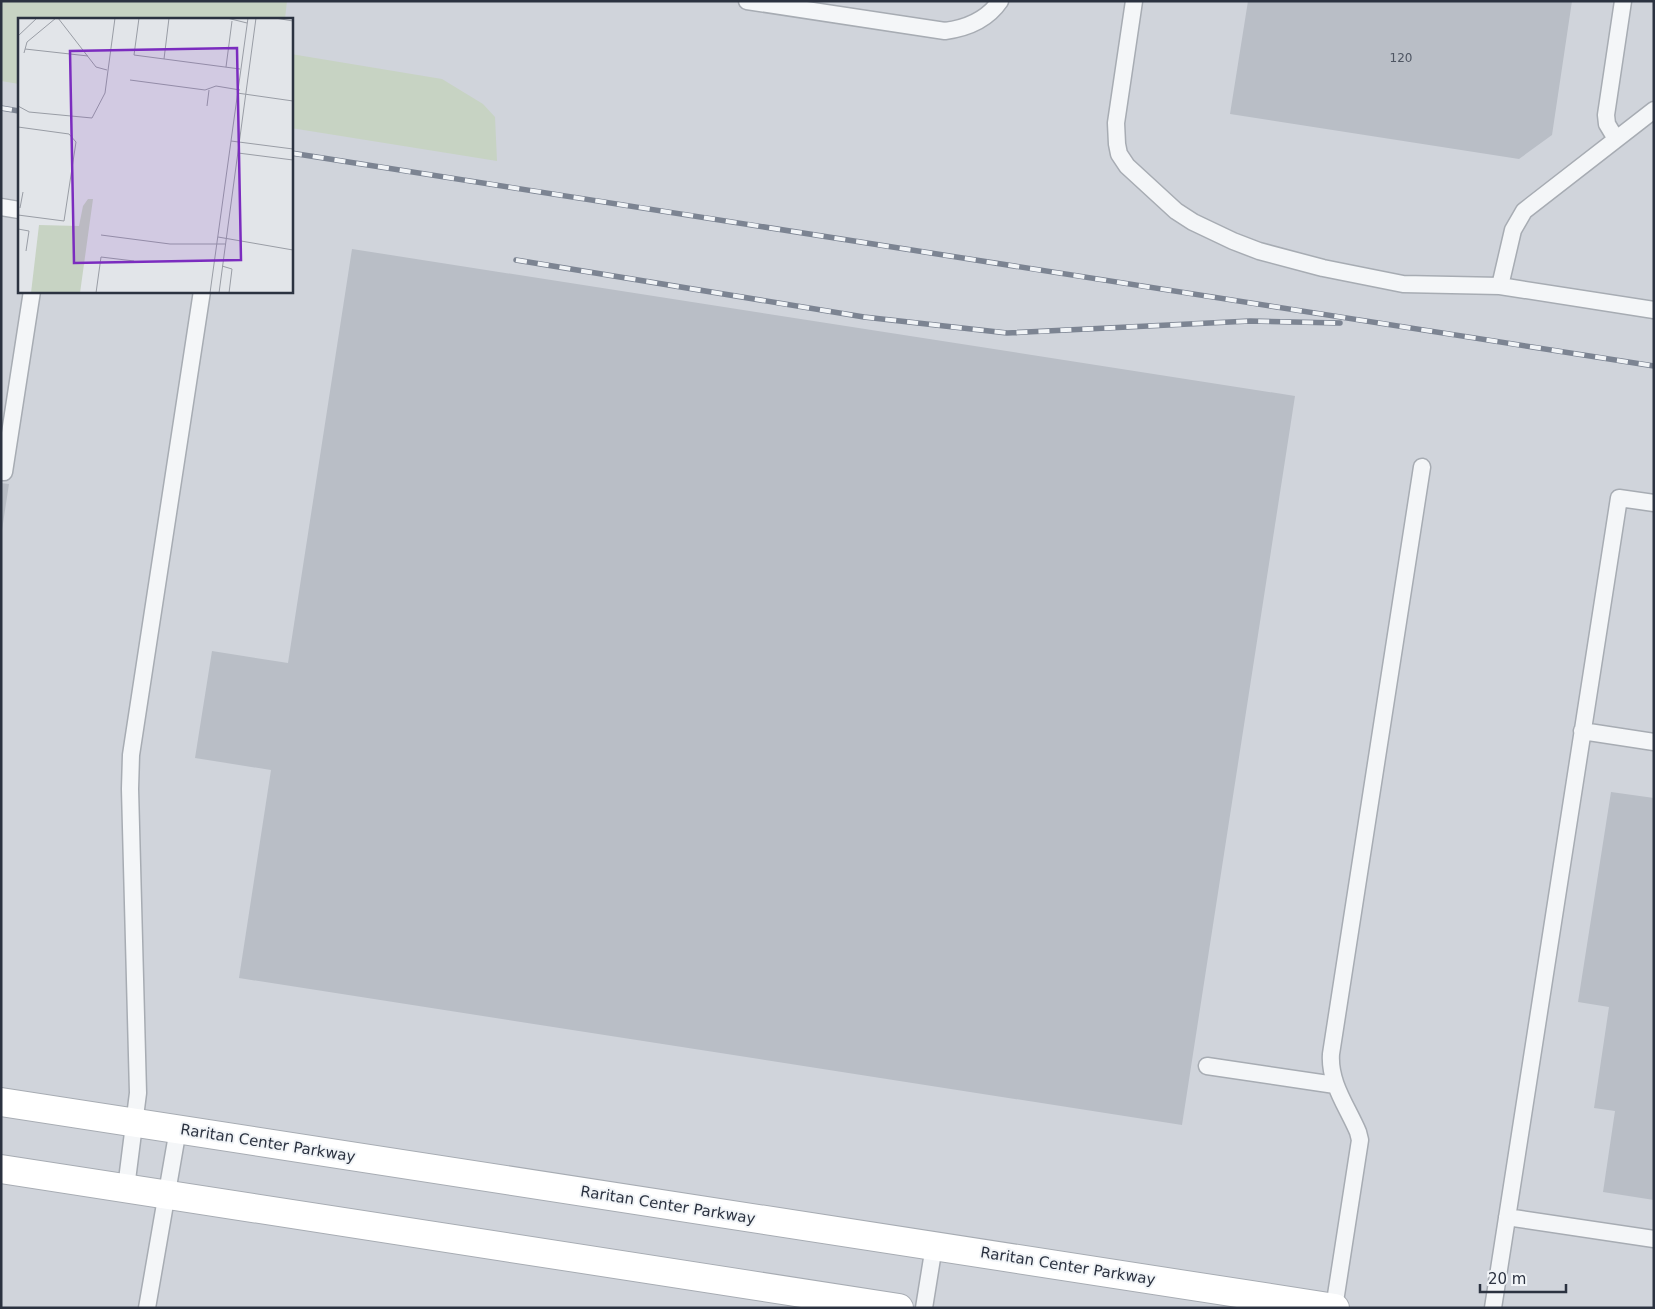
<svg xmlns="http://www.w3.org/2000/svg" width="1655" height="1309" viewBox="0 0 1655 1309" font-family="'DejaVu Sans',sans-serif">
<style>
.built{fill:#d0d4db;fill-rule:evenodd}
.green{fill:#c7d3c3}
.building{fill:#b9bec6}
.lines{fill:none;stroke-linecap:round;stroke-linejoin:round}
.lane-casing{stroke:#a7acb3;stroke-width:19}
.secondary-casing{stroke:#a7acb3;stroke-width:30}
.lane{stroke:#f4f6f8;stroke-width:16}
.secondary{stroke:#fff;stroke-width:28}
.rail-casing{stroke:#7c8492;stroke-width:5.5}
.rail{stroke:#f1f4f7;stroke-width:4;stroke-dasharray:11;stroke-linecap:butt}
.labels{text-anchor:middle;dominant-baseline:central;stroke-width:4;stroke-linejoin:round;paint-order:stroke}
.number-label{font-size:12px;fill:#4e5562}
.street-label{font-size:15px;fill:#2b3240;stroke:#f1f4f7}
.inset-road{fill:none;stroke:#999da5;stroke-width:1}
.view{fill:#7b2cbf;fill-opacity:0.15;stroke:#7b2cbf;stroke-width:2.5}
.inset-edge{fill:none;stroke:#2b3240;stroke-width:2.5}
</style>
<rect width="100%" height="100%" fill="#e2e5e9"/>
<!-- built -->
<path class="built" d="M1,1h1653v1307h-1653zM19,19h272v272h-272z"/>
<!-- green -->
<path class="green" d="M1,1h286l-2,18h-266v65l-18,-3z
M291,54l151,25 41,25 12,13 2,44 -206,-33z"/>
<!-- building -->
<path class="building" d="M1248,1h324l-20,134 -33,24 -289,-45z
M352,249l943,147 -113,729 -943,-147 32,-208 -76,-12 17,-107 76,12z
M1,483l8,1 -7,46h-1z
M1611,792l43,6v402l-51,-8 12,-81 -21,-3 15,-101 -31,-5z"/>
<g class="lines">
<defs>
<path id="lane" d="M747,1l198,30c23,-3 42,-11 55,-30
M1134,1l-18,122 1,21 2,10 8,12 49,45 17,11 40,19 26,10 64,17 80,16 97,2 154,24
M1616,139l-9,-15 -1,-9 17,-114
M1,207l18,3
M1500,286l13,-56 11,-19 130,-101
M4,472l28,-181
M1582,731l72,11
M1207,1066l128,19
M126,1188l12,-95 -8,-304 1,-34 71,-464
M1507,1217l147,22
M147,1308l31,-179
M924,1308l10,-62
M1334,1308l26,-168 -2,-8c-11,-26 -29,-49 -27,-78l91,-587
M1493,1308l126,-810 35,5"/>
<path id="secondary" d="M1,1102l1334,206
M1,1169l898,139"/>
</defs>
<!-- lane casing -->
<use href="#lane" class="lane-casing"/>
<!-- secondary casing -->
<use href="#secondary" class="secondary-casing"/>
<!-- lane -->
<use href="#lane" class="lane"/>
<!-- secondary -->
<use href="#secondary" class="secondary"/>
<defs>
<path id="rail" d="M1,108l18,3
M291,153l1363,213
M516,260l348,57 143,16 243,-12 90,2"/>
</defs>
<!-- rail casing -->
<use href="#rail" class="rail-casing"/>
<!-- rail -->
<use href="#rail" class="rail"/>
</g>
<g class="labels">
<!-- number labels -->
<g class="number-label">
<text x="1401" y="58">120</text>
</g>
<!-- street labels -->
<g class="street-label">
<text transform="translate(268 1143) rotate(9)">Raritan Center Parkway</text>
<text transform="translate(668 1205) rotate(9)">Raritan Center Parkway</text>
<text transform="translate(1068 1266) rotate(9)">Raritan Center Parkway</text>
</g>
</g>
<!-- overview -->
<g transform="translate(18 18)">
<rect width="275" height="275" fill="#e2e5e9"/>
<path d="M70,181h5l-13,94h-49l8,-68 40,1 4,-20z" fill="#c7d3c3"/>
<path class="inset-road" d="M40,0l38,49 11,3M121,0l-5,37 106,14M209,0l20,5M257,0l18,3M0,18l19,-18M7,31l63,7M6,35l3,-11 29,-24M146,41l5,-41M208,49l6,-46M112,62l75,10 11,-4 24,4M219,75l56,8M0,88l11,6 63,6 13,-25 10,-75M189,88l2,-16M0,109l51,7 7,8 -12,79 -46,-6M213,123l62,8M220,135l55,7M2,190l3,-16M0,211l11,2 -3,20M83,217l69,9h55M200,219l75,13M204,248l10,3 -3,24M78,275l5,-36 33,4M192,275l38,-275M201,275l37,-275"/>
<path class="view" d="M219,30l4,212 -167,3 -4,-212z"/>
<rect width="275" height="275" class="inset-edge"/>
</g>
<!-- border -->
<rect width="1655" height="1309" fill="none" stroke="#2b3240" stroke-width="5"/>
<!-- scale -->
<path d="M1480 1284v8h86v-8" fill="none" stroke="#2b3240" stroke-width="2.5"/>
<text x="1488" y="1284" font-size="15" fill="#2b3240" stroke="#f1f4f7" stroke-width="4" paint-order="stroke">20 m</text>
</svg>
